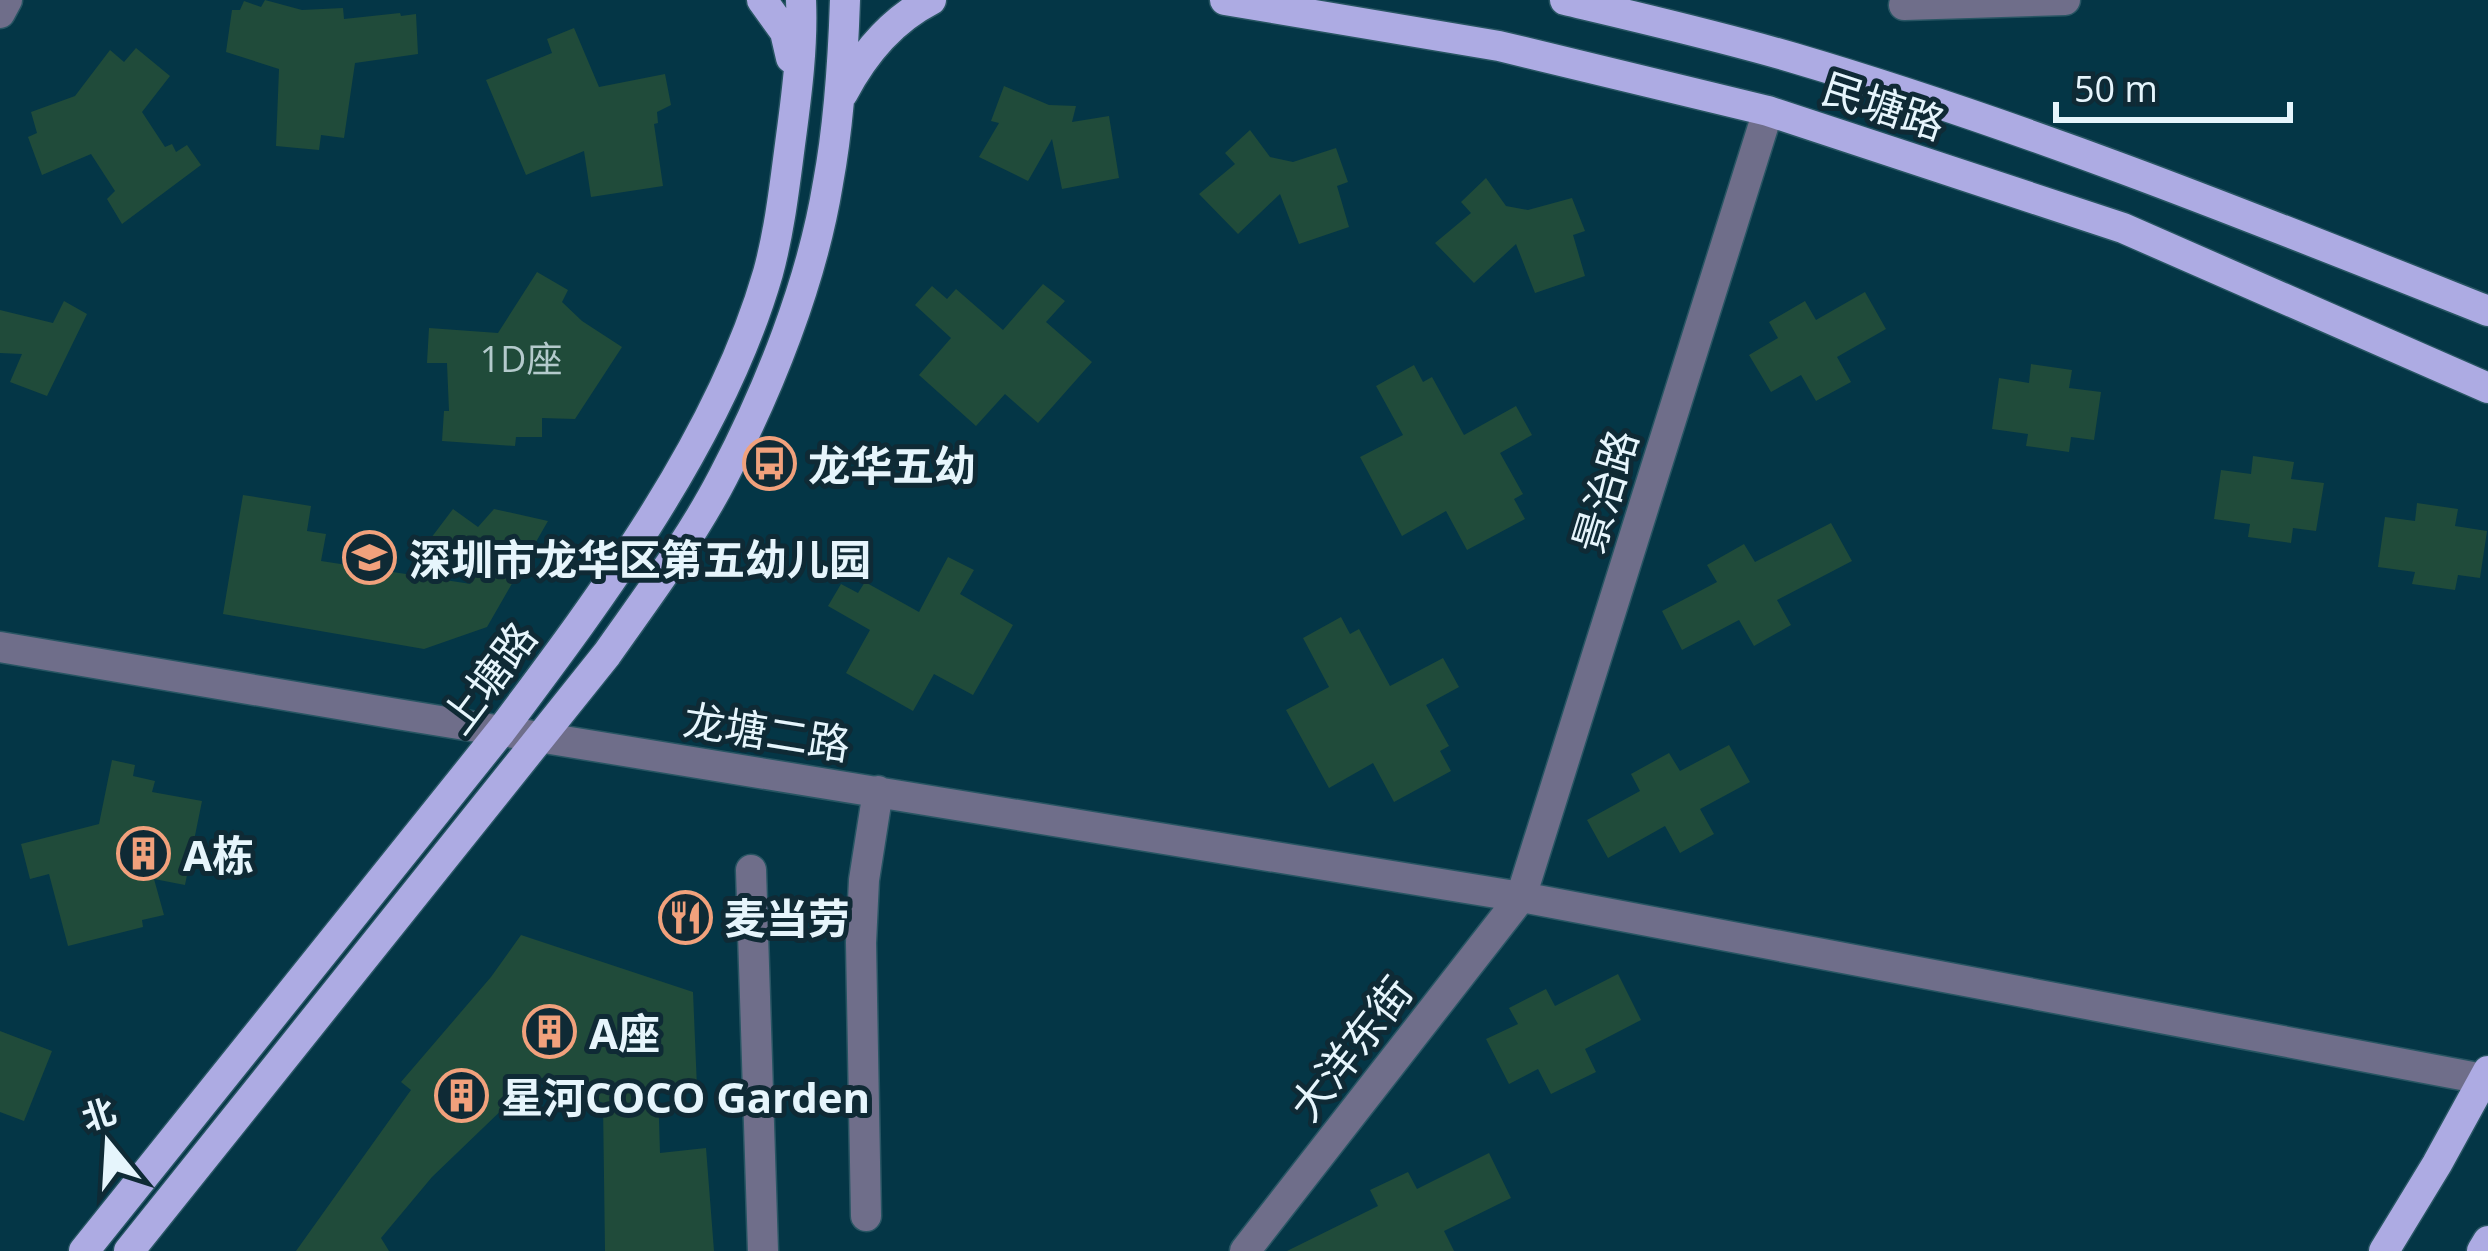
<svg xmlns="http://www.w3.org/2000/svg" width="2488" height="1251" viewBox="0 0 2488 1251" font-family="'Open Sans','Noto Sans SC',sans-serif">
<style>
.building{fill:#204b3a}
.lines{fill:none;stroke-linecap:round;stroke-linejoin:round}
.minor-casing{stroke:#285563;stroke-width:33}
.major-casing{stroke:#285563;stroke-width:33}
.minor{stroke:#6f6e8a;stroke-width:30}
.major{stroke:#adabe3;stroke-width:30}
.labels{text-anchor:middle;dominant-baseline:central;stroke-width:10;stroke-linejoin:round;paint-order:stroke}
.number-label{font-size:36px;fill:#b4cacc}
.street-label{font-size:42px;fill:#e6f5fc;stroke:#0f2a35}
.poi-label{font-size:42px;font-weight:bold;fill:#e6f5fc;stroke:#0f2a35;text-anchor:start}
</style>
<rect width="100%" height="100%" fill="#043646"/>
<!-- building -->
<path class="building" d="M265,0l37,10 41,-2 1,11 56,-6 1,3 15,-2 2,40 -63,9 -11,75 -23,-3 -2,15 -43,-4 3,-77 -53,-17 6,-42h8l4,-9 17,6z
M574,28l25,59 66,-13 6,31 -14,7 1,11 -4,1 9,62 -72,11 -7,-46 -58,24 -40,-95 66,-27 -5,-14z
M136,48l34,28 -28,36 23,35 7,-3 4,8 11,-7 14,20 -79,59 -15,-25 8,-8 -24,-37 -49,21 -14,-38 9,-4 -6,-21 44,-16 35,-46 14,12z
M1004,86l45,19 27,1 -4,16 37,-6 10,62 -57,11 -10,-50 -24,42 -49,-24 20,-34 -8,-2z
M1250,130l20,27 23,5 43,-14 12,34 -11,4 12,41 -50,17 -19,-50 -42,40 -39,-40 36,-30 -10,-11z
M1486,178l20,28 22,4 44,-12 13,33 -12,4 12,41 -50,17 -19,-49 -42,39 -39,-40 36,-30 -10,-11z
M537,272l31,18 -6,12 20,19 40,26 -47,72 -33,-1v19h-26l-1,9 -73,-5 2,-30h5l-2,-48h-20l2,-35 69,5z
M1043,284l22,17 -19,21 46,40 -54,61 -33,-29 -29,32 -57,-51 32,-37 -36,-33 17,-19 15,13 9,-10 47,41z
M1865,292l21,37 -49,28 14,25 -35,19 -15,-26 -30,17 -22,-37 29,-17 -9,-16 36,-21 11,19z
M64,301l23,13 -40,82 -37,-14 12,-28 -22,-1v-43l53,13z
M2031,364l41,6 -3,18 32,4 -7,48 -23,-3 -2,15 -43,-6 2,-12 -36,-5 7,-51 30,5z
M1414,365l9,17 9,-5 32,58 52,-29 16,29 -32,18 23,41 -9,5 11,20 -58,31 -21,-39 -44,25 -42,-79 43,-22 -27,-49z
M2253,456l41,6 -3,17 33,4 -8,48 -23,-3 -2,15 -43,-6 2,-13 -36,-5 7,-49 30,4z
M243,495l68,11 -4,25 19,3 -5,27 150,23 -43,-42 25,-33 25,18 16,-18 54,12 -61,106 -63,22 -201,-35z
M2417,503l41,6 -3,17 32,5 -7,47 -22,-3 -3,15 -43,-6 3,-12 -37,-5 7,-50 30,4z
M1831,523l21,38 -75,39 14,25 -37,21 -15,-26 -57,30 -20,-39 55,-29 -10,-17 37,-21 11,18z
M948,557l26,13 -14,24 53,31 -40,70 -39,-21 -21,37 -67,-38 24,-43 -42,-24 13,-22 17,9 7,-11 54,30z
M1341,617l9,17 9,-5 31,57 53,-28 16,29 -33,18 23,41 -9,5 11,20 -57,31 -21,-39 -44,25 -43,-78 43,-23 -26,-49z
M1729,745l21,37 -50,27 14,25 -34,19 -15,-27 -57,32 -21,-38 53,-29 -9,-17 38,-21 11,18z
M112,760l23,5 -2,11 22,5 -3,11 50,9 -17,84 -31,-6 10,36 -22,5 1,7 -75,19 -19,-72 -19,5 -9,-35 78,-20z
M521,935l172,57 4,96 -39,1 2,64 46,-5 8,103h-109l-2,-148 -66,-27 -105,101 -51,61 8,13h-93l115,-161 -10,-8 90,-105z
M1618,974l23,46 -56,29 11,23 -45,22 -13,-25 -29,15 -23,-45 32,-15 -9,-16 37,-19 9,17z
M0,1031l52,20 -28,70 -24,-9z
M1489,1153l22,45 -67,33 10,20h-167l91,-45 -8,-16 38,-18 9,17z"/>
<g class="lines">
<defs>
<path id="minor" d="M1904,5l161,-5
M0,13l7,-13
M0,647l391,66 1130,184 962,182
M751,870l12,381
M866,1216l-5,-273 3,-63 14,-89
M1245,1251l276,-354 247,-786"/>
<path id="major" d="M762,0l23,32 6,26
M1225,0l274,46 269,65 355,117 365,160
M1565,0c76,18 154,36 229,58 237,70 465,162 694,253
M843,93c20,-38 49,-73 88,-93
M84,1251l417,-520c102,-136 219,-292 267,-458 12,-44 17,-91 23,-136 6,-45 12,-92 10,-137
M129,1251l478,-597c40,-57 84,-115 116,-177 46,-88 89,-195 105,-294 11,-59 15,-122 17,-183
M2384,1251l53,-87 51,-93
M2482,1251l6,-10"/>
</defs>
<!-- minor casing -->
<use href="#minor" class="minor-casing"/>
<!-- major casing -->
<use href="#major" class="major-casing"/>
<!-- minor -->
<use href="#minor" class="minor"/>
<!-- major -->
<use href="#major" class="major"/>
</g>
<!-- icons -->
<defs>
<symbol id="bus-ring" viewBox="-11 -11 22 22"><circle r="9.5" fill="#0f2a35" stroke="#f1a17c" stroke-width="1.5"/><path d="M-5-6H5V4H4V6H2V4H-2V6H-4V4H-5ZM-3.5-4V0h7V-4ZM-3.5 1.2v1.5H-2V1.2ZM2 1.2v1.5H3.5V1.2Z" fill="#f1a17c"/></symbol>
<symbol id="school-ring" viewBox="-11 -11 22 22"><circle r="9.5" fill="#0f2a35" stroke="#f1a17c" stroke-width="1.5"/><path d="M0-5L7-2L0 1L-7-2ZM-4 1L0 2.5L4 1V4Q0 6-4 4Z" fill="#f1a17c"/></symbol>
<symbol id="building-ring" viewBox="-11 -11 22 22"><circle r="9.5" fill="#0f2a35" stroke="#f1a17c" stroke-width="1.5"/><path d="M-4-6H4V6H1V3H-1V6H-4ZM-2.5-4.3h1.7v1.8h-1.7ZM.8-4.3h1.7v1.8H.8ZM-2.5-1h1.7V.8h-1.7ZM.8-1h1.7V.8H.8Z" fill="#f1a17c"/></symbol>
<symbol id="restaurant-ring" viewBox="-11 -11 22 22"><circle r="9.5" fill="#0f2a35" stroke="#f1a17c" stroke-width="1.5"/><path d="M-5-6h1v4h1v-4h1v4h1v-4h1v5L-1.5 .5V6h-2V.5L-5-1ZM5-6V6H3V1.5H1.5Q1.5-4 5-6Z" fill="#f1a17c"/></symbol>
</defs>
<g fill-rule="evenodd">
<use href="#bus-ring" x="740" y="434" width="59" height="59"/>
<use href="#school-ring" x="340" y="528" width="59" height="59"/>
<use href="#building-ring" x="114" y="824" width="59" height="59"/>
<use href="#restaurant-ring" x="656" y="888" width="59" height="59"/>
<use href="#building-ring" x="520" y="1002" width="59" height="59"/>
<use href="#building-ring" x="432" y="1066" width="59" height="59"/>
</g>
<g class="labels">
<!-- number labels -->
<g class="number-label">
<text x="521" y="358">1D座</text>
</g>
<!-- street labels -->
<g class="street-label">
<text transform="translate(1884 105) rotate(18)">民塘路</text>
<text transform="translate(1604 491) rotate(-73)">景治路</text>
<text transform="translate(488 677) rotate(-53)">上塘路</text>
<text transform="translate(767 731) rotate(9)">龙塘二路</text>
<text transform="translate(1350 1048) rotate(-52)">大洋东街</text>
</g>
<!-- poi labels -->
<g class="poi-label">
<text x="808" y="464">龙华五幼</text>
<text x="409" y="558">深圳市龙华区第五幼儿园</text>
<text x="183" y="854">A栋</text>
<text x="724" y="917">麦当劳</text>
<text x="589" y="1032">A座</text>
<text x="501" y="1096">星河COCO Garden</text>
</g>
</g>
<!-- north arrow -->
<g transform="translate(108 1143) rotate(342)" stroke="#0f2a35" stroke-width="9" paint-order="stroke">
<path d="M0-9L21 45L0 30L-21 45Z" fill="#e6f5fc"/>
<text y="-18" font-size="33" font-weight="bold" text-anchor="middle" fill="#e6f5fc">北</text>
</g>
<!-- scale -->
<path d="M2056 102v18h234v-18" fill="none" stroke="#e6f5fc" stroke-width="6"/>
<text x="2074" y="102" font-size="36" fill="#e6f5fc" stroke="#0f2a35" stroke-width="9" paint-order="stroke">50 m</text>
</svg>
